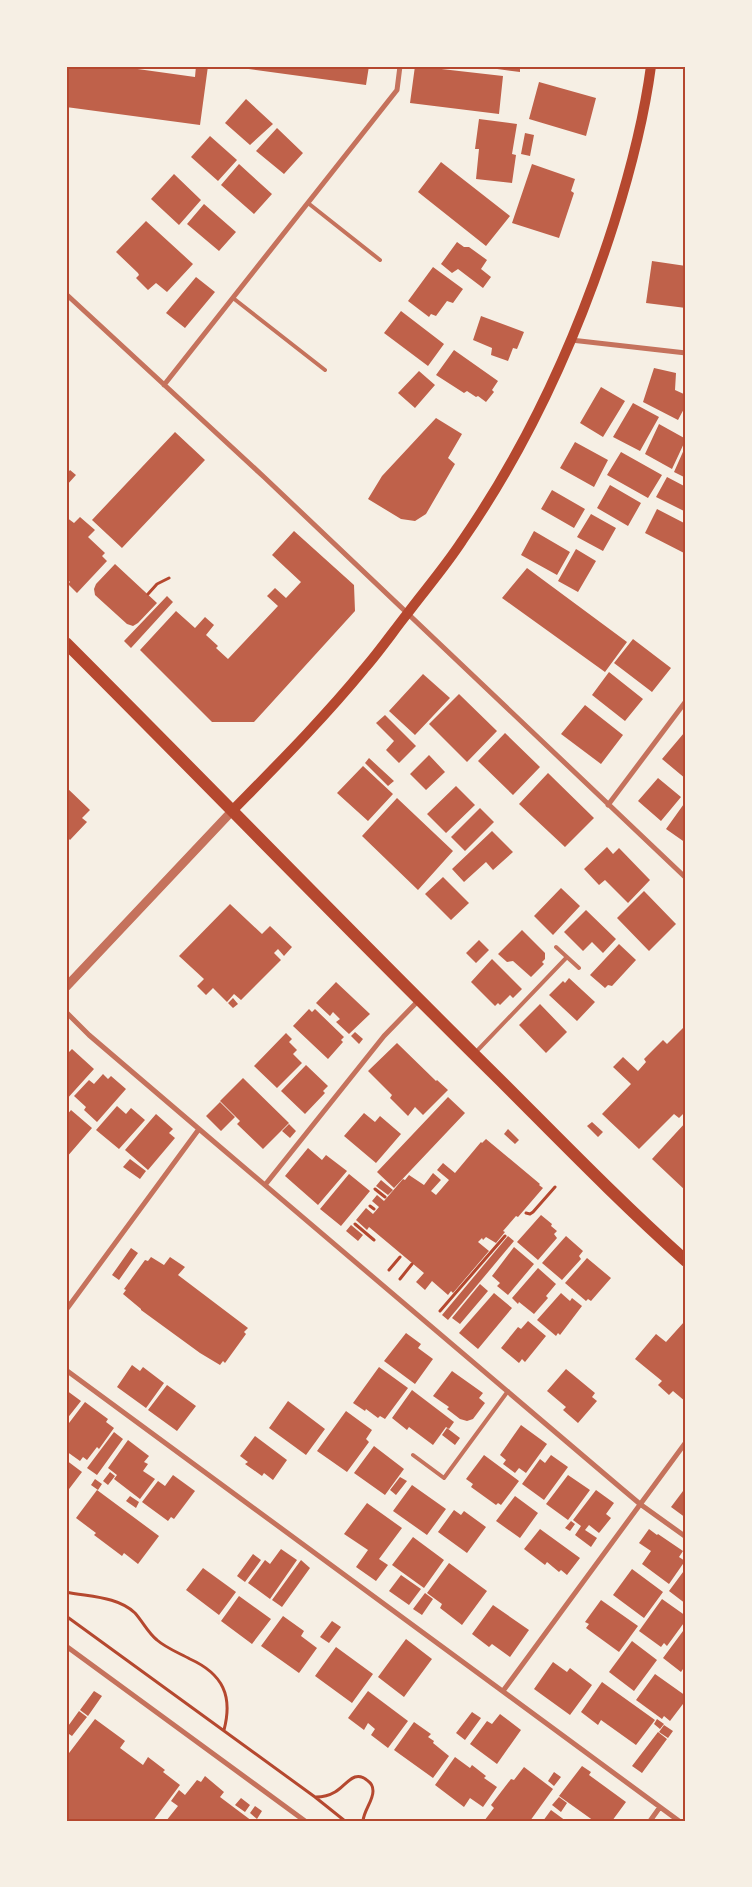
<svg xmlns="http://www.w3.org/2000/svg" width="752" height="1887" viewBox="0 0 752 1887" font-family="Montserrat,sans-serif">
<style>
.building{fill:#bf614a}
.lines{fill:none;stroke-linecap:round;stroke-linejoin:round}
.path{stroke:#b5482f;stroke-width:3}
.service{stroke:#c5725c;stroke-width:4}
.minor{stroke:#c5725c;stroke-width:5}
.tertiary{stroke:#c5725c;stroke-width:9}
.secondary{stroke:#b5482f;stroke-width:10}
.primary{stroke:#b5482f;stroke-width:12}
.neatline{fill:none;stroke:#b5482f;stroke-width:2}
</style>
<rect width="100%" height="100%" fill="#f6efe4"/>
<!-- building -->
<path class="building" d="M66,66h50l79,11 1,-11h12l-8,59 -134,-18z
M227,66h142l-3,19z
M415,66l88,10 -4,38 -89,-11z
M490,66h30v6l-30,-4z
M539,82l57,16 -10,38 -57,-17z
M246,99l27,25 -23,21 -25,-22z
M479,119l38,5 -5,30 4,1 -4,28 -36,-4 3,-30h-4z
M277,128l26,25 -19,21 -28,-23z
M525,133l9,2 -4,21 -9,-2z
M210,136l27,24 -19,21 -27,-24z
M441,162l69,54 -24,30 -68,-54z
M239,164l33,30 -18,20 -33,-29z
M532,164l43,15 -4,12 3,2 -15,45 -47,-15z
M174,174l27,26 -22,25 -28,-26z
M204,204l32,28 -17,19 -32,-27z
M146,221l47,43 -26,28 -11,-9 -8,7 -12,-12 3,-3 -1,-2 -22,-21z
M457,242l7,5h5l18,13 -6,9 10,8 -8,11 -25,-19 -6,4 -11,-9z
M652,261l34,5v42l-40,-5z
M433,267l30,22 -10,14 -6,-2 -11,15 -5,-2 -2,3 -21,-16z
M196,277l19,15 -30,36 -19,-15z
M401,311l43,33 -16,22 -44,-33z
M481,316l43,16 -7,17 -4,-1 -5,13 -17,-6 1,-7 -19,-8z
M454,350l44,31 -6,9 2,2 -8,10 -8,-6 -2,1 -9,-6 -3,2 -28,-18z
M654,368l22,5 -1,17 11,5v10l-8,15 -35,-18z
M419,371l16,14 -20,23 -17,-15z
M601,387l24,14 -22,36 -23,-14z
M633,403l26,14 -19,34 -27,-14z
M436,418l26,16 -14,24 7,6 -29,50 -11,7 -14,-2 -33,-20 14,-23z
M659,424l27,15 -14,30 -27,-15z
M175,432l30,28 -83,88 -30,-28z
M575,442l33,18 -14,27 -34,-19z
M686,445v33l-12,-6z
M621,452l41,23 -14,23 -41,-23z
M70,470l6,5 -10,11v-11z
M667,477l19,10v25l-30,-15z
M610,485l31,18 -13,23 -31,-18z
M552,490l33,19 -11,19 -33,-19z
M657,509l29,15v30l-41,-21z
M591,514l25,14 -13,23 -26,-14z
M66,517l8,6 6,-6 15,13 -7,7 17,16 -3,3 5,5 -30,32 -9,-9 2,-2 -4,-4z
M294,531l60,54 1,26 -101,111h-42l-72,-72 36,-39 19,17 10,-11 9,8 -8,10 12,11 -2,2 12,11 50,-53 -11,-10 8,-8 11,10 15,-16 -29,-27z
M534,531l36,21 -13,23 -36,-20z
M576,549l20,12 -18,31 -20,-11z
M115,564l42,39 -19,20 -5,3 -6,-2 -32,-29 -1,-6 2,-5z
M527,568l100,74 -22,30 -103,-74z
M167,596l6,6 -42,46 -7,-7z
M633,639l38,29 -19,24 -38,-29z
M609,672l34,27 -18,22 -33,-26z
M423,674l27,24 -35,37 -26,-24z
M459,694l38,37 -30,31 -38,-38z
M585,705l38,30 -22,29 -40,-30z
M385,715l31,31 -17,17 -13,-13 8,-9 -18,-18z
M505,733l35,34 -27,28 -35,-34z
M684,733l2,1v45l-24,-20z
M429,755l16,17 -19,18 -16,-16z
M369,758l25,23 -6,5 -23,-23z
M363,766l30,28 -25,27 -31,-28z
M548,773l46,45 -29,29 -46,-43z
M658,778l23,19 -20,24 -23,-20z
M456,786l19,19 -29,28 -19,-19z
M66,787l24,23 -8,8 5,4 -17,18 -4,-4z
M397,798l56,53 -35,39 -56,-54z
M686,801v42l-20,-14z
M480,808l14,14 -29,29 -14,-14z
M492,831l21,21 -20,18 -7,-8 -22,20 -12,-13z
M607,847l6,7 6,-6 31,32 -22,23 -23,-23 -6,5 -15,-16z
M443,877l26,26 -18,17 -26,-26z
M561,888l19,18 -27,29 -19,-19z
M644,891l32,33 -27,27 -32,-33z
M230,904l32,30 8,-8 22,21 -8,9 -6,-7 -4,4 7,7 -40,40 -7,-6 -7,8 -14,-14 -7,7 -9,-9 7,-7 -25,-23z
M586,910l30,29 -13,14 -11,-11 -9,9 -19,-19z
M522,930l23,23v6l-3,3 2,2 -13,13 -18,-16 -6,1 -9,-8z
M479,940l10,10 -13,13 -10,-10z
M619,944l17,16 -24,26 -4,-1 -3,3 -15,-13z
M492,959l30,30 -9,9 -3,-3 -10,10 -2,-2 -3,3 -24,-24z
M569,978l26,24 -18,19 -28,-26 14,-14 2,2z
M336,982l34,32 -21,20 -13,-12 4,-3 -7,-7 -3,4 -14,-13z
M233,998l5,6 -5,4 -5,-5z
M540,1004l27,28 -21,21 -27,-28z
M309,1009l3,3 3,-3 29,28 -3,3 2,2 -15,17 -35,-33z
M686,1025v86l-7,7 -5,-4 -35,35 -37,-35 29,-30 -18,-17 10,-10 15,14 8,-9 -2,-3 19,-19 4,4z
M355,1032l8,7 -4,5 -8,-8z
M286,1033l6,6 -3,3 8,8 -4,4 9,9 -25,25 -23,-22z
M397,1043l39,38 1,-1 11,10 -25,25 -8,-8 -7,9 -18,-18 2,-3 -24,-24z
M72,1049l22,20 -28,31v-45z
M306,1065l22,21 -5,5 2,2 -20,21 -24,-23z
M103,1074l5,5 3,-3 15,13 -29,33 -13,-12 2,-3 -12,-11 15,-16 5,4z
M243,1078l46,45 -26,26 -26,-25 3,-3 -20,-20z
M448,1097l17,16 -71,75 -17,-16z
M220,1102l15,15 -14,14 -15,-15z
M117,1106l9,8 5,-6 14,12 -26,29 -23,-19z
M71,1110l21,18 -26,30v-42z
M364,1113l11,9 5,-6 21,18 -25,29 -32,-27z
M156,1114l17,15 -4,4 6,5 -27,32 -23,-20z
M592,1122l11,10 -5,5 -11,-11z
M686,1122v69l-34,-32z
M289,1124l7,7 -6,7 -8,-7z
M508,1129l11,11 -4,4 -11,-10z
M486,1139l54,45 -1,1 4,3 -25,29 -2,-1 -13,15 2,1 -9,11 -10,-6 -3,3 -1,-2 -4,4 11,9 -36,42 -2,-2 -3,4 -16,-14 -7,9 -9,-8 8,-9 -55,-46 -2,3 -11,-10 10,-12 7,6 6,-7 -7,-6 5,-6 7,6 19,-22 2,1 4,-5 15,10 9,-12 8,7 -10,11 5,4 13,-15 -12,-10 6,-7 12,10 26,-31 1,1z
M308,1148l14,12 4,-5 21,16 -29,34 -33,-29z
M130,1159l16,12 -6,8 -17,-12z
M349,1174l21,17 -29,35 -21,-17z
M381,1180l12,10 -5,5 -12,-9z
M541,1215l11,9 -1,2 6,5 -3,3 3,4 -19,22 -21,-18z
M351,1225l12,10 -5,6 -12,-10z
M508,1236l6,5 -66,79 -6,-5z
M566,1236l17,15 -4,5 2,3 -19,21 -20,-17z
M514,1247l20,17 -26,31 -11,-9 3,-3 -8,-7z
M131,1248l7,5 -19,27 -7,-5z
M151,1257l13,8 6,-8 15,10 -7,8 70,53 -4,4 2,2 -21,29 -2,-2 -3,4 -20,-12 -59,-43v-1l-18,-15 3,-4 -2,-1 21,-29 3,1z
M587,1258l24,20 -20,23 -3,-2 -2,2 -21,-18z
M538,1268l18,16 -10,12 2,2 -14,16 -15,-12 -1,2 -6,-6z
M480,1284l8,7 -28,33 -8,-6z
M494,1293l18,15 -34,41 -19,-16z
M561,1293l9,8 2,-3 10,8 -22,29 -2,-2 -2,3 -19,-16z
M528,1321l18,15 -21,26 -3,-3 -3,4 -18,-15 17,-21 3,2z
M684,1322l2,1v79l-13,-11 -4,4 -11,-10 4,-4 -27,-22 21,-25 10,8z
M406,1333l15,11 -3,4 15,11 -18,25 -31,-23z
M132,1365l8,6 3,-4 21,16 -18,25 -29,-21z
M379,1367l29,21 -23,31 -5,-3 -2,2 -12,-9 -1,2 -12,-8z
M566,1369l29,24 -3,4 5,4 -19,22 -15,-13 3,-3 -19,-16z
M452,1371l31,22 -4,5 6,5 -12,16 -6,2 -7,-2 -13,-10 2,-2 -16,-11z
M167,1385l29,21 -19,25 -29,-21z
M66,1390l15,11 -15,19z
M412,1390l42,32 -5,7 -3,-2 -13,18 -24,-18 -2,3 -15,-12z
M288,1401l37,28 -19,26 -37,-27z
M85,1402l23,17 -2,3 8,6 -15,21 -2,-2 -10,13 -4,-3 -3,4 -14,-10v-24z
M346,1411l26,19 -6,9 3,3 -22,30 -30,-21z
M521,1425l26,19 -21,29 -7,-5 -4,5 -12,-9 3,-4 -6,-5z
M447,1428l13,10 -5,7 -13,-10z
M114,1432l9,7 -26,36 -10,-7z
M255,1436l32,24 -14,20 -9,-7 -2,3 -17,-12 3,-2 -8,-6z
M128,1440l21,16 -5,6 4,2 -5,7 12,8 -15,20 -26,-20 3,-4 -9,-7z
M374,1446l30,23 -19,26 -31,-22z
M484,1455l35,26 -18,24 -3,-2 -2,2 -25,-18 2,-3 -7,-5z
M551,1455l17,12 -24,33 -22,-16 18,-25 5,4z
M66,1460l16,12 -16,21z
M110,1472l5,4 -7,9 -5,-4z
M173,1475l22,16 -21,28 -3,-2 -3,4 -26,-19 16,-21 7,5z
M568,1475l22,15 -22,30 -22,-16z
M400,1477l7,4 -11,14 -6,-5z
M95,1479l7,5 -4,6 -7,-5z
M412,1485l34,24 -19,26 -34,-24z
M686,1487v31l-15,-11z
M97,1490l62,46 -21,28 -14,-11 -2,3 -28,-21 2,-2 -20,-15z
M596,1490l18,13 -8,11 5,4 -12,15 -10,-8 -4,5 12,8 -6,9 -16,-12 6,-9 -8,-6z
M130,1496l9,6 -3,6 -10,-7z
M515,1496l23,17 -18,25 -24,-17z
M367,1503l35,25 -23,31 9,6 -12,16 -20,-14 12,-17 -24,-16z
M454,1510l7,5 3,-4 22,16 -19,26 -29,-21z
M571,1521l4,3 -5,7 -5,-3z
M540,1529l40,29 -13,17 -6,-5 -2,2 -12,-10 -2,3 -21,-16z
M649,1529l8,6 1,-1 25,17 -4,6 6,4 -16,23 -27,-20 9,-13 -12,-8z
M413,1537l31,23 -20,28 -32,-23z
M281,1549l16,11 -27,39 -22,-16 17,-23 5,4z
M253,1554l8,6 -16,22 -8,-6z
M301,1560l9,8 -28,39 -10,-7z
M449,1563l38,28 -25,34 -22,-17 2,-4 -15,-11z
M203,1568l33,24 -17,23 -33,-25z
M686,1568v36l-17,-13z
M632,1569l31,23 -19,26 -31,-23z
M401,1575l20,14 -12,16 -20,-14z
M425,1593l8,6 -11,16 -9,-6z
M239,1596l32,23 -19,25 -31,-23z
M662,1599l24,17v4l-19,26 -3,-3 -3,4 -22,-16z
M601,1600l37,26 -19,26 -33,-24 3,-4 -4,-2z
M493,1605l36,25 -19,27 -18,-13 -3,3 -17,-13z
M283,1616l21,15 -3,5 16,12 -18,25 -38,-27z
M332,1621l9,6 -12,16 -9,-6z
M683,1631l3,1v38l-3,-1 -2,3 -18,-14z
M406,1639l26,20 -28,38 -26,-20z
M632,1641l25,19 -23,31 -25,-19z
M336,1647l37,27 -21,29 -37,-27z
M553,1662l14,10 3,-4 22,17 -22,30 -36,-26z
M655,1674l31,22v4l-16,21 -6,-5 -2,3 -26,-19z
M602,1682l53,38 -19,25 -35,-25 -3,5 -17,-13z
M94,1691l8,5 -14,20 -8,-6z
M368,1691l40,30 -20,27 -17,-13 4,-6 -7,-6 -4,7 -16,-12z
M79,1711l8,6 -15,19 -6,-4v-3z
M472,1712l9,6 -16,22 -9,-7z
M500,1714l21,16 -24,34 -27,-20 17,-23 5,3z
M95,1719l30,22 -5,7 23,17 5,-8 17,13 -2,2 17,13 -27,36h-87v-64z
M657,1719l7,5 -4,5 -6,-5z
M414,1722l17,12 -3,3 6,4 -1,2 16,13 -16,22 -39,-28z
M664,1725l9,6 -5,7 -9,-6z
M658,1732l9,7 -25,34 -10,-7z
M455,1757l15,11 2,-3 14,11 -2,2 13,9 -14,20 -13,-9 -6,9 -29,-22z
M582,1766l9,6 -2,3 37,27 -14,19h-18l-35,-25z
M524,1767l29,22 -23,32h-46l10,-13 -3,-3 20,-26 3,1z
M554,1772l7,5 -7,9 -6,-5z
M205,1776l19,16 -4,5 32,24h-86l12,-15 -7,-5 8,-11 6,5 12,-15 4,2z
M559,1797l8,6 -6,9 -9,-7z
M241,1798l9,7 -5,7 -10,-7z
M255,1806l7,5 -5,8 -7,-6z
M551,1810l15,11h-23z"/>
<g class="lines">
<!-- path -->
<path class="path" d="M148,594l9,-10 12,-6
M375,1189l10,8
M370,1206l4,3
M526,1213l4,1 3,-2 22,-25
M355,1224l19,16
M389,1270l11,-13
M400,1279l12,-15
M440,1311l65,-75
M66,1592c23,5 51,4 69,21 8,9 13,20 22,27 9,8 22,13 33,19 33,15 43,37 34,71
M66,1616l249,181 30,24
M316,1797c7,0 14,-2 19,-5 11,-6 19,-24 33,-11 3,2 5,6 5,10 0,10 -9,19 -10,30"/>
<!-- service -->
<path class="service" d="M308,203l72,57
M233,298l92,72
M556,947l23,21
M475,1053l92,-96
M413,1455l31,23 64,-87"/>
<!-- minor -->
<path class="minor" d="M66,294l198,183 422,401
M571,340l115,13
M164,385l233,-295 3,-24
M608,805l78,-104
M66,1012l23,23 110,94 422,359 19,16 46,33
M265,1185l119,-149 34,-35
M66,1310l133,-181
M66,1370l613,451
M66,1646l239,175
M503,1691l183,-249
M650,1821l10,-14"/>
<!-- tertiary -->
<path class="tertiary" d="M66,987l167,-177"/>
<!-- secondary -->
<path class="secondary" d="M233,810c45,-46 90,-91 131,-141 15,-17 28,-36 43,-55 18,-24 38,-47 55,-73 67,-97 116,-205 152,-318 16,-51 30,-104 37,-157"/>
<!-- primary -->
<path class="primary" d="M66,643c145,145 288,293 434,437 61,61 121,123 186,181"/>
</g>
<!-- border -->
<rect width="752" height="1887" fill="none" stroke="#f6efe4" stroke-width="135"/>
<rect x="68" y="68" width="616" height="1752" class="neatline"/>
</svg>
